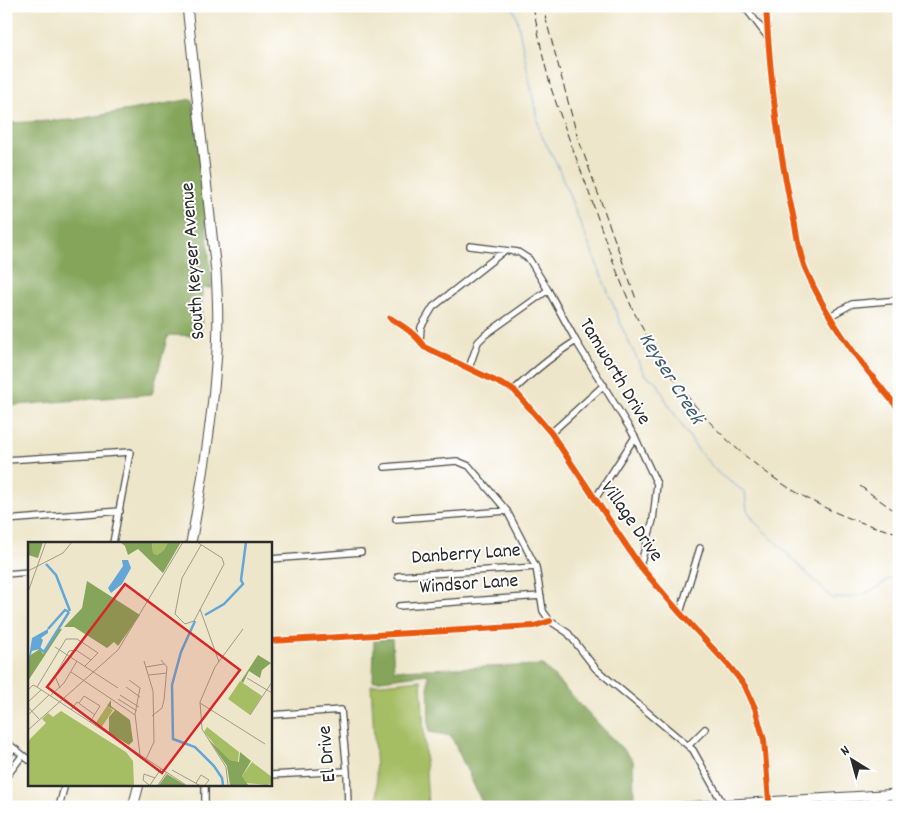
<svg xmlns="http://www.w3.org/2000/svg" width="905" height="813" viewBox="0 0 905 813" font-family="Dekko,sans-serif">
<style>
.green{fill:#a5be64;stroke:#687448}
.forest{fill:#84a55a;stroke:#586842}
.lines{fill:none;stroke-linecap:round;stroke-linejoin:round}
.stream{stroke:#62a7d8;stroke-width:1}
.street-casing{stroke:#484743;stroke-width:8}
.secondary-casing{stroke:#484743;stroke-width:11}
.primary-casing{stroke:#484743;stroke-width:11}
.street{stroke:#fff;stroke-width:5.5}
.secondary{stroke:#fff;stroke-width:9}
.primary{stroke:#fff;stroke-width:9}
.rail{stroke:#2b2b2b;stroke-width:1;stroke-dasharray:8 4;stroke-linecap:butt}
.cycleway-casing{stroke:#fff;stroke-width:9}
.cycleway{stroke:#e8590c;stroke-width:6}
.labels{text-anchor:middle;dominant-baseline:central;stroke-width:4;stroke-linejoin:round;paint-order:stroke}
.street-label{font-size:20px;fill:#2b2b2b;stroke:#fff}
.water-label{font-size:21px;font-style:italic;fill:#415d70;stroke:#fff}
.inset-river{fill:none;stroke:#62a7d8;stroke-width:2.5}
.inset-road{fill:none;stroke:#a09b8a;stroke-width:1}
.view{fill:#d62828;fill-opacity:0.15;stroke:#d62828;stroke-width:2.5}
.inset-edge{fill:none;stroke:#2b2b2b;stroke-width:2.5}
</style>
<rect width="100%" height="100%" fill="#fff"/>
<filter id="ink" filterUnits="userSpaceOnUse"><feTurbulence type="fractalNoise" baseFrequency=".02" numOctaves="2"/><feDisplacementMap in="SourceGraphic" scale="10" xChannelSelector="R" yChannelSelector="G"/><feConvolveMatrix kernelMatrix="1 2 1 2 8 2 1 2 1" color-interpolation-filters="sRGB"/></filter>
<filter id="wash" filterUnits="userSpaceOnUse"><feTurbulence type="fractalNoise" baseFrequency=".0096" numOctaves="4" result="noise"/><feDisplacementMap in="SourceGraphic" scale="20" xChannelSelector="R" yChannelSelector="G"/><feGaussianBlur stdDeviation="1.12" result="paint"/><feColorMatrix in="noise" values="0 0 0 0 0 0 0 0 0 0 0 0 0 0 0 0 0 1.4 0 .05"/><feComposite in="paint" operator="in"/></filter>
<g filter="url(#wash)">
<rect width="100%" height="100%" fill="#eee6ca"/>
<!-- green -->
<path class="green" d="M421,680l7,127h-50l-7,-122z"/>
<!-- forest -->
<path class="forest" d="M192,99l6,36 14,153h-10l-1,48 -33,-1 -16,59 -146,12v-283l67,-3z
M374,639h18l2,31 149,-5 90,95 1,37 -91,10h-59l-33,-71 -22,-4 -1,-58 -55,7z"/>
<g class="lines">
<!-- stream -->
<path class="stream" d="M512,6l5,12 23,115 16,29 68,170 21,43 12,7 11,22 30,46 21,24 26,18 2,18 9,13 76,75c13,1 31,-3 43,-9 8,-4 13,-13 24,-12"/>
</g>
</g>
<g filter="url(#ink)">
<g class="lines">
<defs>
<path id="street" d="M742,6l6,5 19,25
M766,6c4,72 12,144 28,214 3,15 5,33 11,48 22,52 57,98 94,141
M470,246l48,6 11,7 19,31 28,51 59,96 22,47 -4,36 -13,46
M830,316l22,-12 47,-4
M390,318c13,8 26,16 34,29l90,43 37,43 89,133 40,47 50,54 15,19 10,22 9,32 5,61
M420,341l1,-14 12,-20 71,-56
M469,368l9,-26 7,-7 63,-45
M514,390c19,-18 39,-35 62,-49
M551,433l53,-48
M6,460l124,-8 -17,91
M385,467l72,-6 12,5 38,45 29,56 7,44 7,10 18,12 28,36 97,81 30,54
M595,499l40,-62
M396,519l111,-8
M6,520l114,-9
M270,559l91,-7
M6,574l23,-2
M398,576l138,-9
M399,606l142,-10
M680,613l20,-65
M270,641l264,-15 16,-5
M270,715l71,-5 6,61 1,36
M6,742l23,18
M688,746l17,-17
M6,758l7,-9
M270,775l77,-4
M6,777l16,-21
M205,784v23
M882,796l1,11
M59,807l6,-23"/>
<path id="secondary" d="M682,807l217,-13"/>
<path id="primary" d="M187,6l29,266c2,31 3,61 0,92 -4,60 -14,120 -25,179
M133,807l6,-23"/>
</defs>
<!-- street casing -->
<use href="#street" class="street-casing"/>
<!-- secondary casing -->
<use href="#secondary" class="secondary-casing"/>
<!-- primary casing -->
<use href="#primary" class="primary-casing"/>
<!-- street -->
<use href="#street" class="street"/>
<!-- secondary -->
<use href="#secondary" class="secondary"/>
<!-- primary -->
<use href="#primary" class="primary"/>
<!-- rail -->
<path class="rail" d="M533,6l10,51 8,31c11,33 23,64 35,96 15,43 29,87 48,128 53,107 146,195 265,221
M545,16l32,119 59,164
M860,486l39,28"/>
<defs>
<path id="cycleway" d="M766,6c4,72 12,144 28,214 3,15 5,33 11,48 22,52 57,98 94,141
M390,318c13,8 26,16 34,29l90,43 37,43 89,133 40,47 50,54 15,19 10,22 9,32 5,61
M270,641l264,-15 16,-5"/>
</defs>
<!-- cycleway casing -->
<use href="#cycleway" class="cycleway-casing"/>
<!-- cycleway -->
<use href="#cycleway" class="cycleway"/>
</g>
</g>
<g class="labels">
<!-- street labels -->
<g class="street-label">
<text transform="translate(194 261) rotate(-94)">South Keyser Avenue</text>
<text transform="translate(614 372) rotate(59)">Tamworth Drive</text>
<text transform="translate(631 522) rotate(55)">Village Drive</text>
<text transform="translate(466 555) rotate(-4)">Danberry Lane</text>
<text transform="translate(469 585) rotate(-4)">Windsor Lane</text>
<text transform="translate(328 754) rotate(-95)">El Drive</text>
</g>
<!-- water labels -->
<g class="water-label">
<text transform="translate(670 379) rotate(58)">Keyser Creek</text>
</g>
</g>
<!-- overview -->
<g transform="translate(28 542)">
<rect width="244" height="244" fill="#eee6ca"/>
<path d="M124,0h16l-4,8 -7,5 -4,-2zM212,139l22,15 -12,19 -22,-16zM79,164l6,4 -12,18 -6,-4zM33,169l65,41 7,9 1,24h-106v-44l18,-18 -4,-4 6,-6 5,4zM179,185l32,25 -1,10 -8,-2 -12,-11 -14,-17zM224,220l20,15v6l-5,2 -21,-2 -4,-7z" fill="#a5be64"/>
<path d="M0,0h15l-5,16 -10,-3zM92,0h32l1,11 4,2 7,-5 4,-8h13l-18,31 -25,-24 -10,6 -3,-9zM59,39l53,34 -22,31 -4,-4 -7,6 -33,-21h-10l18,-19zM31,87h3l-34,52 1,-25 11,-7 3,5zM230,113l13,8 -9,7 -2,8 -11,-7 -6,12 -2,-2zM83,158v6l19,14 3,21 -4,4 -20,-12v-16l6,-7 -8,-4zM180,197l22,21 9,2 1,-10 11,9 -9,15 6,9h-18l-3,-19zM139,232l18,11h-26z" fill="#84a55a"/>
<path d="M94,18h6l3,8 -9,16 -11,9 -3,-5 15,-22zM20,87v4l-7,5 2,2 -3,9 -8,2 -4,12 4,-25z" fill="#62a7d8"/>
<path class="inset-river" d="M18,22l10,11 14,36M177,73l19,-11 19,-20 -2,-4 5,-38M167,79l-14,31 -9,33 1,54 22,8 19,19 8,12 1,7M20,87l17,-19 4,2M11,106l5,4 25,-40"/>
<path class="inset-road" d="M169,0l25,16 2,6 -30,57 -9,3 -10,-10 7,-36 19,-33M0,29l35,-18 9,-11M0,50l18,-50M172,67l19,53M27,105l63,41M116,119l9,30 1,51 -8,17M118,125l18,-3M43,130l64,43M121,133l18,-2M219,136l25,15M101,138l11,8 -5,26 5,41M9,145l29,-48h11l21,14 -13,13M98,145l14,10M32,146l-5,-12 14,-25 7,-1 15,10M0,148l5,-5 4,2 149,98M92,153l19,12M22,154l14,-13 13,-22M90,157l19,12M0,160l13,-12M51,161l5,-7 16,10 -10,16M172,161l65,41M0,165l11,12M43,168l6,-8 18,13M0,173l21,-20M222,173l22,-33M124,174l10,-8 2,-8 3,-33 -6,-7M0,188l90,-80 65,-108M144,228l27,15M168,241l5,-8 8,5 -4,5M121,243l-6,-5 1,-6 11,4M122,243l11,-16M130,243l9,-13M200,243l-2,-18 -24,-38 -2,-27 15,-35 28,-38"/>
<path class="view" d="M97,42l115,86 -78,103 -115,-86z"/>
<rect width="244" height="244" class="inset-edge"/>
</g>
<!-- margin -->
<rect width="905" height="813" fill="none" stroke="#fff" stroke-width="25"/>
<!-- north arrow -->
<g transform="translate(852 760) rotate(323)" stroke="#ffffff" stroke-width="4" paint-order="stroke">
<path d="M0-4L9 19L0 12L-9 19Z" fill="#2b2b2b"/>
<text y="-8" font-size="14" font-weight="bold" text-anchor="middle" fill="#2b2b2b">N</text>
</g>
</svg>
